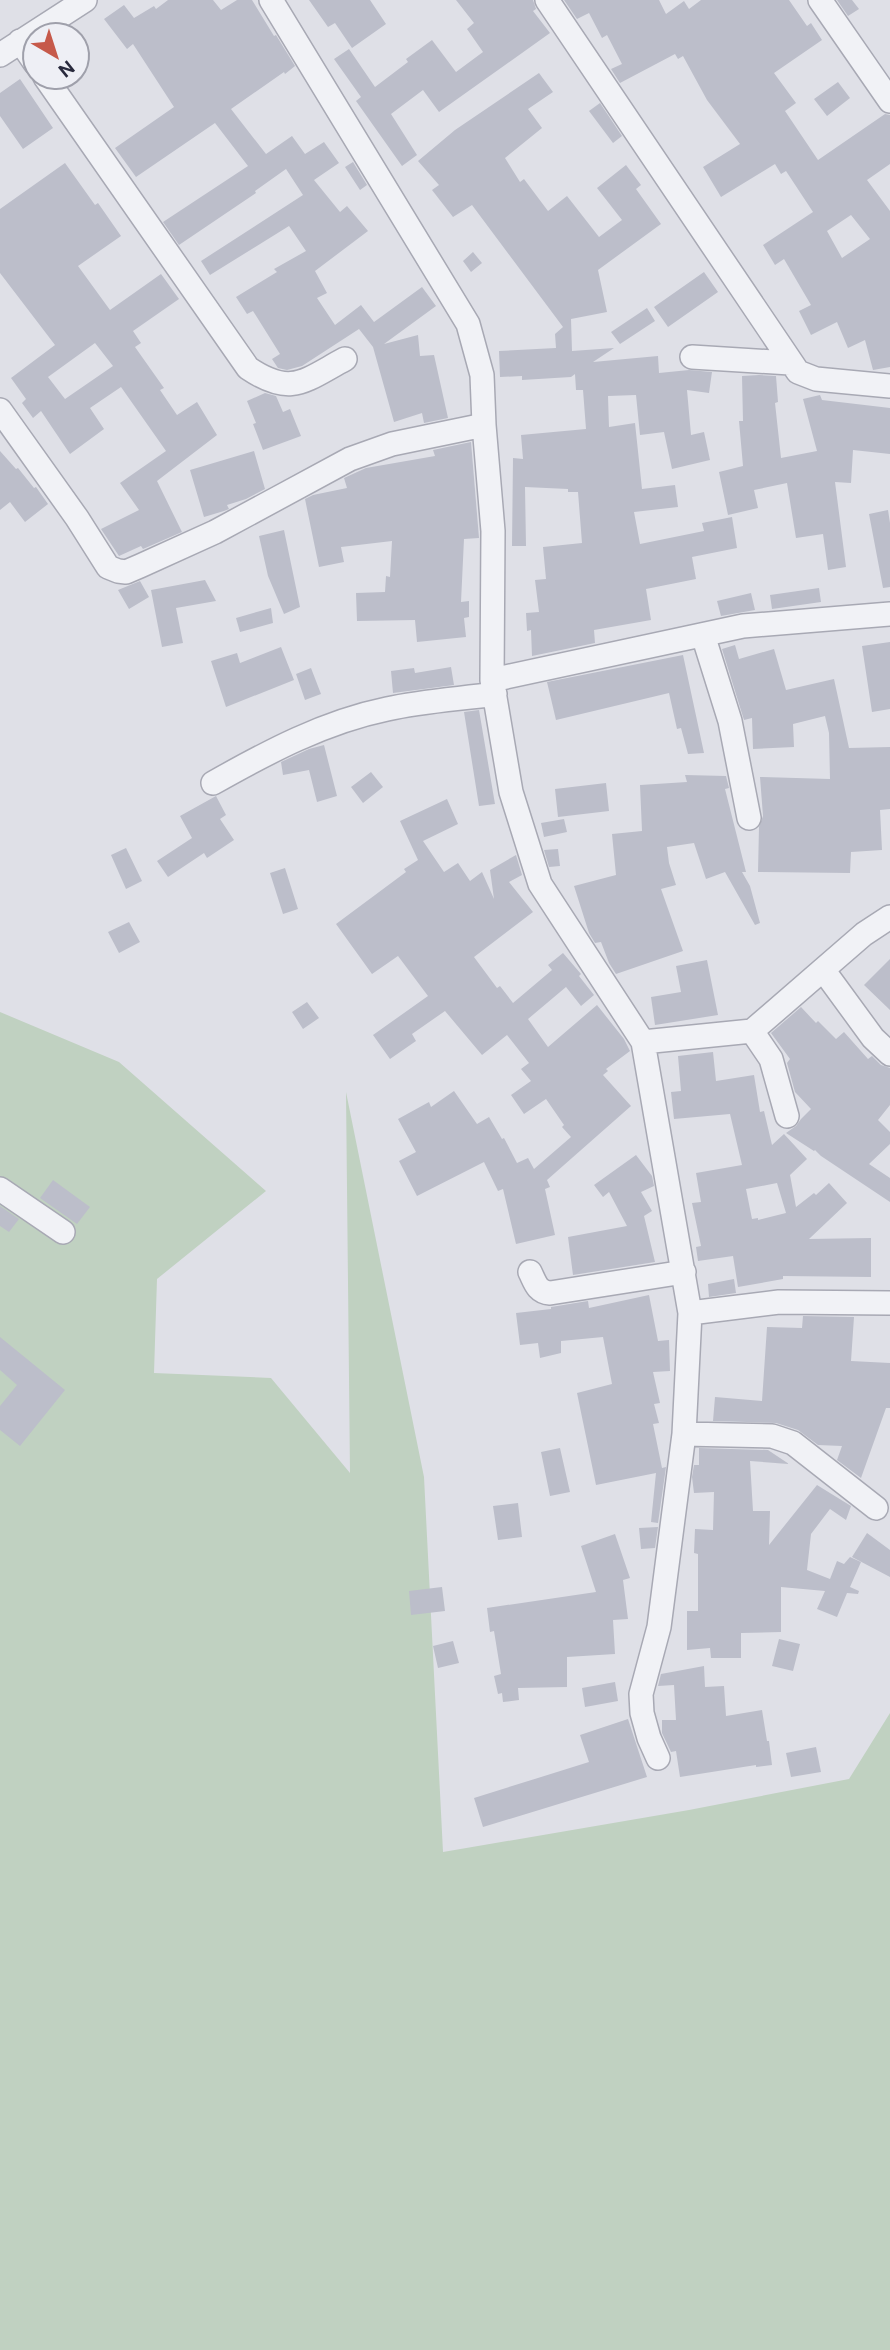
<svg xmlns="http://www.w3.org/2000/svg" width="890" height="2350" viewBox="0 0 890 2350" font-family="'DM Sans',sans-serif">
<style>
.green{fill:#c0d1c1}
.building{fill:#bcbeca;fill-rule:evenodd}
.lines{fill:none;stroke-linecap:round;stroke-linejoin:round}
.minor-casing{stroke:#a8a9b4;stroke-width:26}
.minor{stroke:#f1f2f6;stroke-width:23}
</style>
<rect width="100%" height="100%" fill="#dfe0e7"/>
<!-- green -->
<path class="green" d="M0,1012l119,50 147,129 -109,88 -3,94 117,5 79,95 -4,-381 78,385 19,375 246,-42 160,-31 41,-66v637h-890z"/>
<!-- building -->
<path class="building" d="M168,0h45l8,10 16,-10h15l22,36 2,-1 19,31 -10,8 -1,-2 -53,37 35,45 26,-18 13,18 19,-12 15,21 -25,17 26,32 7,-6 21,25 -53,40 12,22 -10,5 18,27 26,-20 13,17 48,-35 14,19 -52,38 34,-9 2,21 14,-1 14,63 -24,5 -2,-10 -28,9 -21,-75 -14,-18 -57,37 -15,4 -9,-2 -6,-9 8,-5 -27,-43 -6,3 -11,-17 41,-25 -3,-3 32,-18 -17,-25 -79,49 -9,-14 102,-66 -17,-26 -31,22 1,2 -77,52 -16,-23 85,-56 -33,-43 -79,54 -21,-29 59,-41 -41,-63 -6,5 -23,-30 20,-14 10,13 20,-12 2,3z
M309,0h61l16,24 -34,24 -17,-25 -7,4z
M456,0h77l3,9 -3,2 17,22 -111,79 -16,-22 -32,24 26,41 -15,11 -46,-65 5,-4 -27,-38 15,-10 26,38 33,-25 -2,-3 26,-19 24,32 27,-20 -16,-23 7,-6z
M564,0h95l7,14 18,-13 5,8 12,-9h88l18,26 4,-3 11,17 -48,33 22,30 -11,8 33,49 67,-46 5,1v49l-23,16 23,31v156l-17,3 -8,-30 -17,8 -11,-26 -26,13 -12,-24 12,-6 -27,-46 -9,6 -12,-20 50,-33 -27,-41 -5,3 -6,-10 -54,33 -18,-30 37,-23 -33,-44 -24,-44 -5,3 -3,-5 -55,29 -9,-14 11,-5 -15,-29 -5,3 -13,-25 -12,6zM851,215l19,24 -28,19 -15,-27z
M837,0h15l7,9 -11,7z
M539,73l14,19 -25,17 14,19 -37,30 15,24 4,-3 24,32 19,-15 32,41 23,-17 -25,-32 29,-23 15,20 -5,4 25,35 -63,46 9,42 -36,7 1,32 42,-3 -21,14 65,-6 1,17 30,-3 23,2 -3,21 -22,-3 4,45 13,-3 6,28 -38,9 -8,-37 -24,3 -4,-40 -28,1 1,31 26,-4 7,66 33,-4 3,22 -44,5 6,32 64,-13 -2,-8 30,-6 5,31 -45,9 4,22 -50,10 5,31 -57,10 1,13 -63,13 -1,-26 -4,1 -1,-18 13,-1 -4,-32 11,-1 -3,-32 39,-4 -4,-51h-10v-3l-43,-2 1,59h-14l1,-88 10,1 -2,-24 65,-6 -3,-39h-7l-1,-16 -4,3 -49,3v-4l-22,1 -1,-26 57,-3 -1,-14 8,-7 -91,-122 -19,12 -21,-27 7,-5 -21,-24 37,-31z
M20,79l33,49 -30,21 -23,-33v-23z
M838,82l12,16 -23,18 -13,-17z
M600,103l22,33 -9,7 -24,-32z
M353,162l14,23 -7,5 -15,-23z
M65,163l30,42 3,-2 23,33 -43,30 32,44 51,-36 18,25 -46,32 8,12 -6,4 29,41 -4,2 17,25 20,-13 20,33 -60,46 25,51 -39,17 -2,-3 -22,10 -18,-27 38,-19 -19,-27 46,-32 -45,-64 -31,21 14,21 -34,25 -29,-43 -8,7 -11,-15 4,-4 -15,-21 44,-33 -55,-72v-64zM95,343l18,23 -48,33 -17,-22z
M473,252l9,11 -11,9 -8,-11z
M704,272l14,20 -50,35 -14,-20z
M647,308l8,13 -35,23 -9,-12z
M759,375l17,1 2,26 -3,1 6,55 36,-7 -14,-52 17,-4 2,5 68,8v46l-37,-4 -2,33 -16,-1 11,85 -18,3 -5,-36 -27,4 -9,-55 -33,7 4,18 -30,7 -9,-43 24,-6 -4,-45h4l-1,-45z
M265,393l11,3 7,16 7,-3 11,27 -38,14 -10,-26 3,-1 -9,-22z
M471,442l8,96 -15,1 -3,63 8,-1v16l-5,1 2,19 -49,5 -2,-22 -58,1 -1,-28 29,-1 1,-16 4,1 2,-36 -51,6 3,15 -25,5 -14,-68 8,-4 34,-7 -3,-10 22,-10 69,-12 -2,-6z
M0,451l16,18 2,-1 16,20 2,-1 12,17 -23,18 -15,-20 -10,8z
M254,451l11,38 -19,10 -19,6 2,4 -5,2 -20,6 -14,-47z
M888,510l2,13v64l-7,1 -14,-74z
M284,530l16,77 -16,7 -16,-38 -9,-40z
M205,580l11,21 -40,7 7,35 -21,4 -11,-57z
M140,581l9,16 -20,12 -11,-19z
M819,588l2,14 -49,7 -2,-14z
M751,593l4,17 -34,6 -4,-15z
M271,608l2,15 -33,9 -4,-14z
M890,642v67l-18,3 -10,-66z
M735,645l4,14 35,-10 12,41 48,-11 15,69 41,-1v62l-10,1 2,40 -31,2 -1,21 -92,-1 1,-45 4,-11 -3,-39 70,2 -1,-46 -4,-17 -32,8 1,23 -41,2 -1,-31 -8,2 -22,-71z
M281,647l13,33 -68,27 -15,-46 26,-8 3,10z
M683,655l21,98 -16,1 -7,-26 -4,1 -8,-36 -113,27 -9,-38z
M451,667l3,18 -61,8 -2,-22 23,-3 1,5z
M311,668l10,26 -16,6 -9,-26z
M479,710l16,94 -16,2 -15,-94z
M324,745l13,51 -20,6 -8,-32 -26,5 -2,-13 28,-13z
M371,772l12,15 -20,16 -12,-16z
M685,775l41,1 3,12 -4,1 21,83h-4l8,14 10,37 -5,2 -30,-53 -19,7 -12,-36 -27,4 2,16 7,22 -15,4 22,62 -67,23 -7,-11 -8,-21 -6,1 -6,-10 -15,-47 42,-11 -4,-41 30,-3 -2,-46 47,-3z
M606,783l3,28 -51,6 -3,-28z
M216,796l10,19 -6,4 14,21 -27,18 -3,-5 -36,24 -11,-16 35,-23 -12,-22z
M447,799l11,25 -35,17 21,31 14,-9 12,18 12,-9 12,27 -4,-29 26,-15 6,20 -13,7 24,30 -59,45 23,31 3,-2 13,17 39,-33 -4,-5 15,-12 18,21 -2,2 15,19 -13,11 -15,-19 -38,32 20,28 49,-42 27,34 6,12 -24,18 2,2 -5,4 28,31 -84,74 3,7 -5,2 10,46 -39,9 -13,-55 -5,2 -14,-29 -67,34 -18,-35 17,-9 -18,-33 31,-17 2,5 23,-16 23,33 12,-7 13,22 2,-1 13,25 11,-5 6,11 37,-32 -9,-10 2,-2 -18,-26 -22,15 -13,-19 20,-14 -10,-12 8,-6 -22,-28 -25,20 -37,-44 -33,23 4,7 -26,18 -17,-24 55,-39 -30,-40 -26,18 -36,-50 70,-52 -2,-3 14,-9 -18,-39z
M564,819l3,13 -23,5 -3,-14z
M126,848l16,33 -16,8 -15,-34z
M558,849l2,17 -11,1 -5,-17z
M285,868l13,41 -15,5 -13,-41z
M129,922l11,20 -21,11 -11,-21z
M890,959v51l-26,-25z
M707,960l11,55 -63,10 -4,-28 30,-5 -5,-26z
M307,1002l12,16 -16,11 -11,-17z
M801,1007l15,16 2,-2 18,18 8,-7 24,27 4,-3 9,9 9,3v37l-12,15 12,12v12l-21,20 21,14v24l-69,-46 -6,-6 -1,1 -28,-18 10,-7 5,-7 10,-10 -16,-17 -8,-29 3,-4 -19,-26z
M713,1052l3,29 38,-6 6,37 4,-1 8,34 12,-11 23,25 -17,16 6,32 18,-14 2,2 13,-12 18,20 -38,36 62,-1v39l-88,-1v3l-45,8 -5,-31 -35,5 -2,-14 5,-1 -9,-43 9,-1 -5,-29 46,-8 -12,-51 -56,5 -3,-27 10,-1 -3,-35zM777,1183l9,30 -28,7v-2l-6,1 -6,-30z
M636,1155l16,21 2,10 -13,6 11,19 -8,5 11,46 -82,13 -5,-38 59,-11 -18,-34 -6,5 -9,-12z
M53,1180l37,27 -13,17 -37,-26z
M0,1206l19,13 -10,13 -9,-6z
M734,1279l2,14 -27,4 -1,-13z
M649,1295l9,46 11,-1 1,31 -17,1 7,31 -6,1 5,19 -6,1 9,44 4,-1 -8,56 -7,-1 5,-49 -60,12 -19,-92 35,-9 -9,-47 -42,4v12l-21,5 -2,-15 -18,2 -4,-32 35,-4v-2l37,-6 1,7z
M803,1316l51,1 -3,44 39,2v45h-4l-25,70 -24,-18 5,-14 -24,-1 -20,-15 -22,-7 -63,-2 2,-24 47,4 5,-74 35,1z
M0,1337l65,53 -45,56 -20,-16v-24l17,-21 -17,-15z
M560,1448l10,44 -20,4 -9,-44z
M699,1448l69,2 21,14 -39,-3 3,50h17l-1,34 48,-60 34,21 -5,14 -16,-11 -19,25 -4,36 23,9 7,-18 7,3 6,-7 11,5 -11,25 9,4 -1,3 -11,-1 -10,24 -20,-8 8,-18 -44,-4v45l-40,1v25h-30l-1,-10 -23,2v-39h11v-57l-4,-1 1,-24 18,1 1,-38 -20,1 -2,-16 2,-12h5z
M518,1503l4,34 -24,3 -5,-34z
M658,1527l-3,21 -14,1 -2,-21z
M867,1533l23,17v27l-38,-20z
M615,1534l15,44 -7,2 5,39 -15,1 2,34 -48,3v30l-49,1 1,12 -16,2 -1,-9 -4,1 -4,-18 7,-2 -7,-43 -4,1 -3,-24 109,-16 -15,-46z
M442,1587l3,24 -34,4 -2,-24z
M779,1639l21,5 -7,27 -21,-5z
M453,1641l6,22 -21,5 -5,-22z
M704,1666l1,21 19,-1 2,30 36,-6 5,31h2l3,24 -16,2v-2l-76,12 -4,-26 -5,1 -9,-19v-13h14l-2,-35 -16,1 3,-12z
M615,1682l3,19 -33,6 -3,-19z
M628,1719l19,58 -164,50 -9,-29 115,-36 -9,-27z
M816,1747l5,25 -30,5 -5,-24z"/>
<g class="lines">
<defs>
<path id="minor" d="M271,0l197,324 14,51 2,50 9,106 -1,149 19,112 29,92 103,158 47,271 -6,121 -25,193 -18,67 1,19 7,25 9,20
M547,0l251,372 18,7 74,7
M820,0l70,101
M20,41l15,22
M0,55l85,-55
M45,77l203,291c43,29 56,13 97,-9
M692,357l98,6
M0,410l77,108 31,49 10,4 8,1 14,-6 75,-34 135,-73 42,-15 92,-19
M703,635l27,86 19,97
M492,680l251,-54 147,-12
M213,783c55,-31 111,-61 174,-74 35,-8 72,-10 108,-15
M824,971l49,67 17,16
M752,1031l19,28 16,57
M643,1042l109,-11 112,-97 26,-17
M0,1189l63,43
M530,1272c5,10 7,20 20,21l134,-21
M690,1313l89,-11 111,1
M684,1434l88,2 21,7 83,65"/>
</defs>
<!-- minor casing -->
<use href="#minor" class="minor-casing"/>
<!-- minor -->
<use href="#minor" class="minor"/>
</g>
<!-- north arrow -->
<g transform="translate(56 56) rotate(141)"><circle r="33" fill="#eeeff5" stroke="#9fa0ab" stroke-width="2"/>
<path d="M0-5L12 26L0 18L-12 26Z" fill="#c6594a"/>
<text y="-10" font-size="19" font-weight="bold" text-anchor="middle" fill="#292a3d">N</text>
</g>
</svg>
